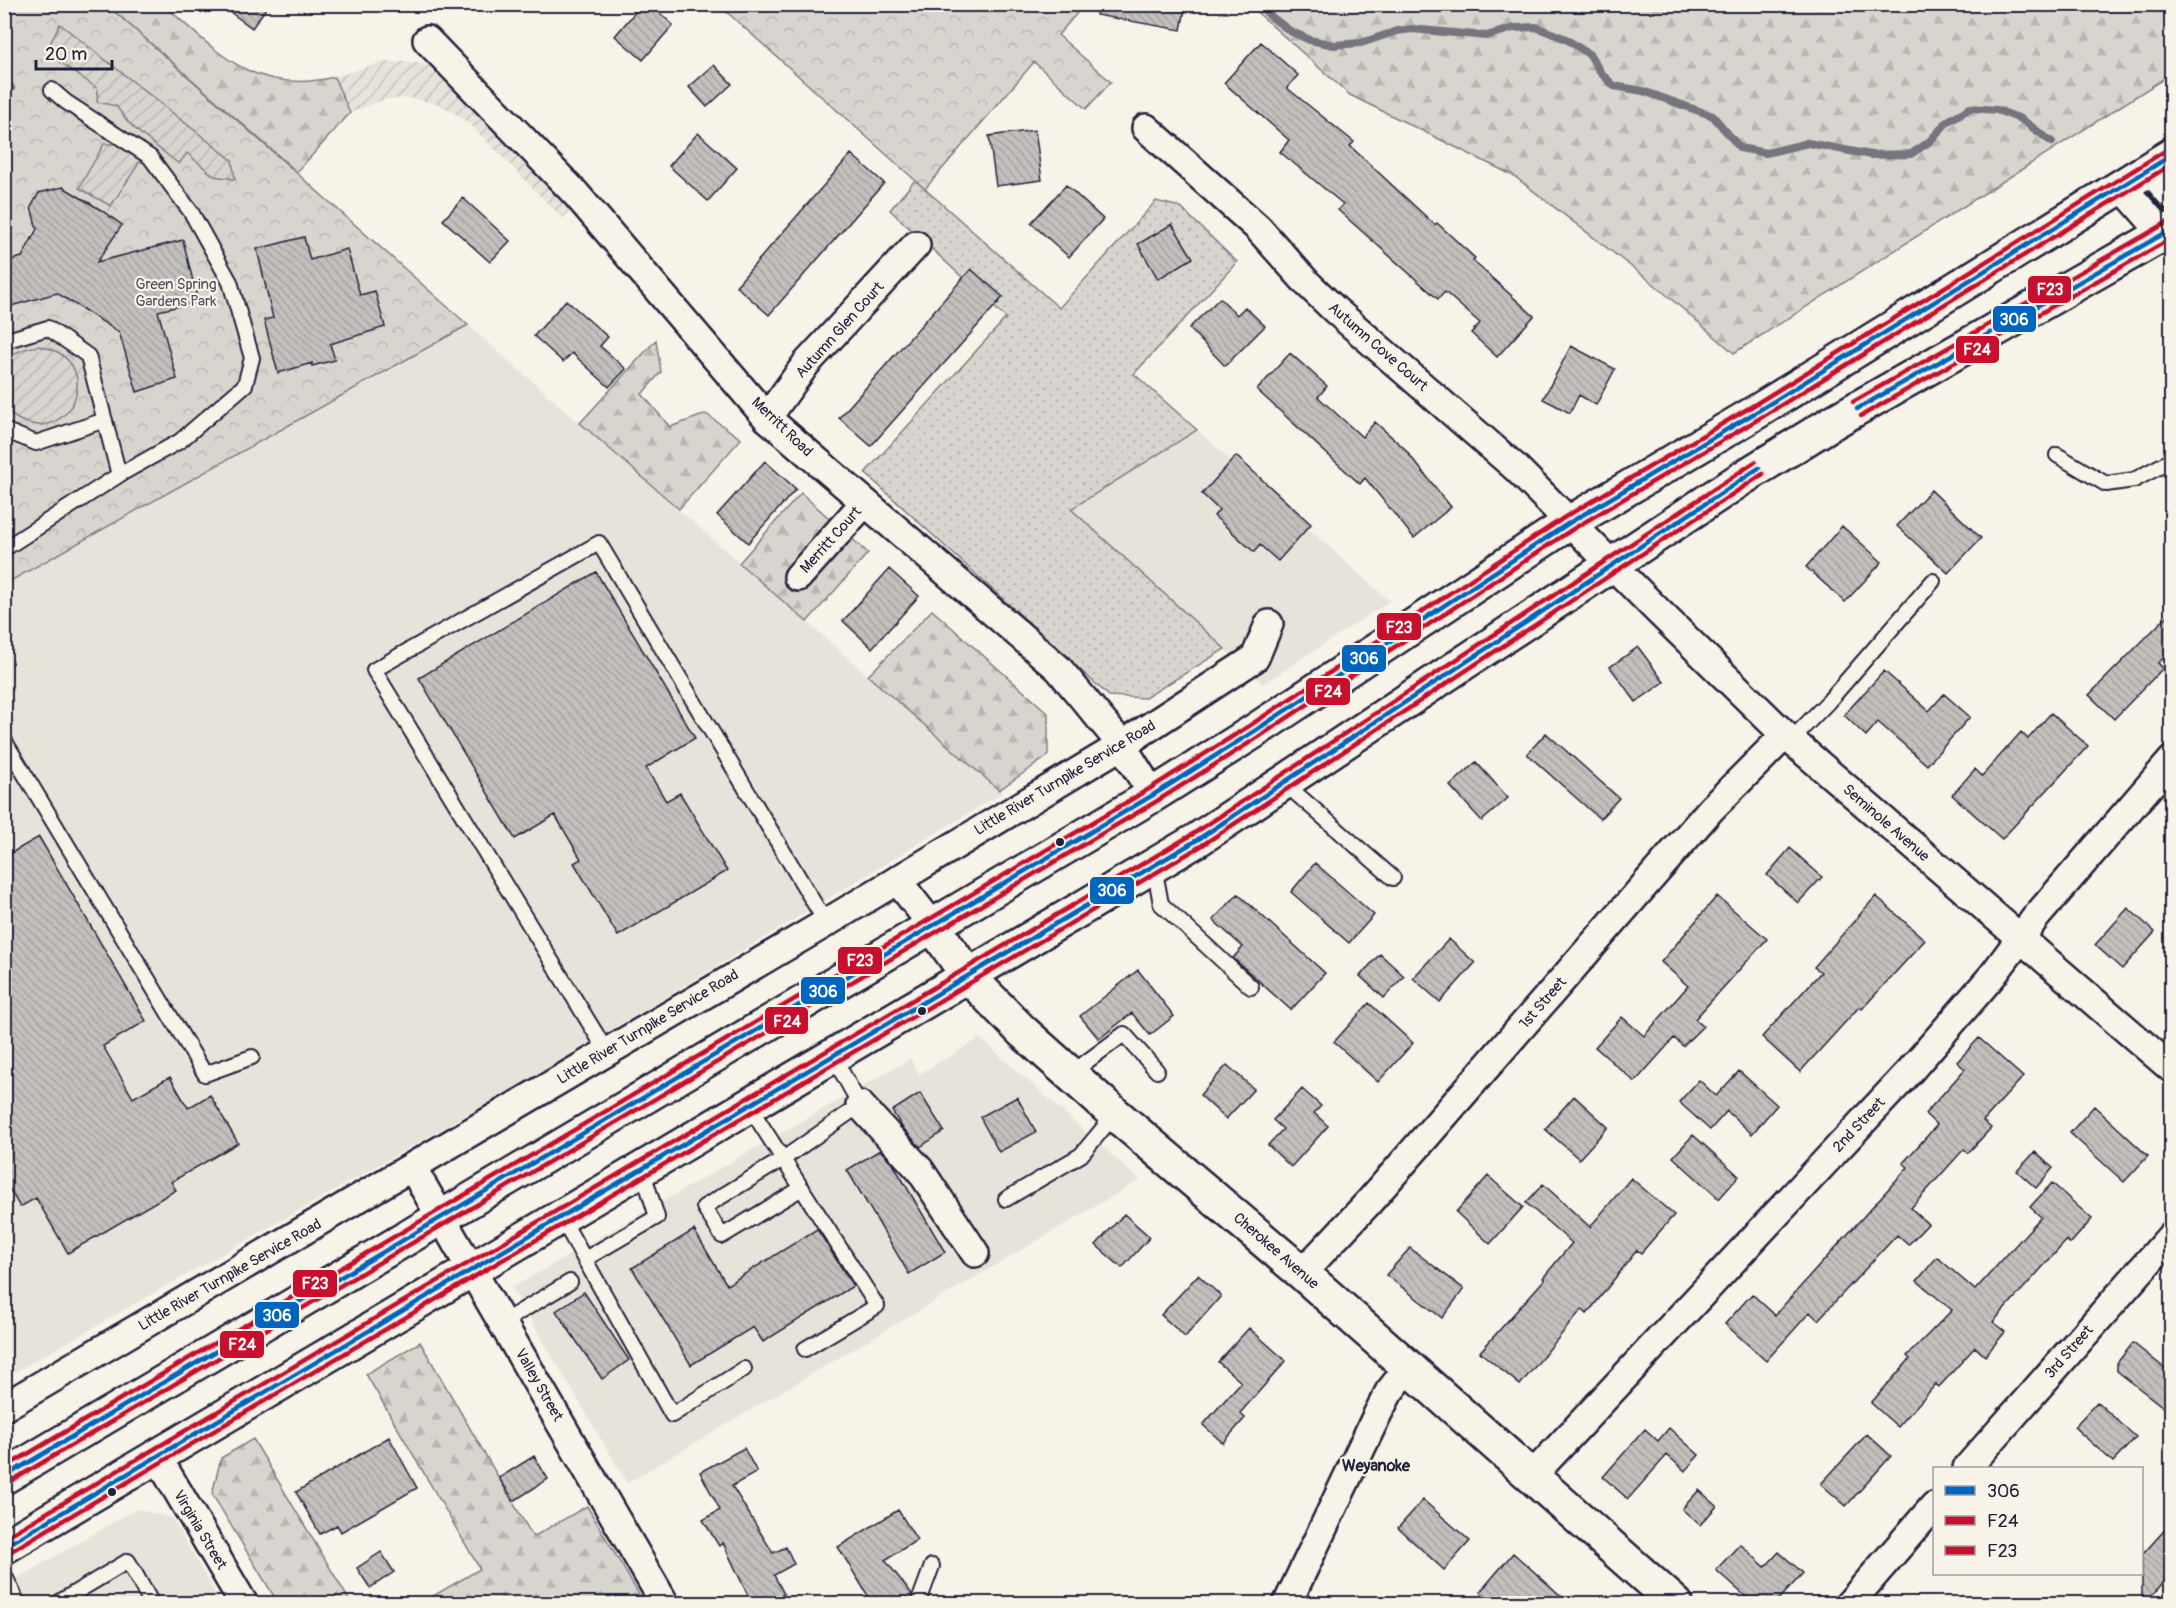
<svg xmlns="http://www.w3.org/2000/svg" width="2176" height="1608" viewBox="0 0 2176 1608" font-family="Pangolin,sans-serif">
<style>
.built{fill:#e7e3db}
.industrial{fill:url(#industrial-furrows)}
.grass{fill:url(#grass-dots);stroke:#7d7c85;stroke-width:1.5}
.forest{fill:url(#forest-firs);stroke:#7d7c85;stroke-width:1.5}
.park{fill:url(#park-crowns);stroke:#7d7c85;stroke-width:1.5}
.garden{fill:url(#garden-furrows);stroke:#7d7c85;stroke-width:1.5}
.lines{fill:none;stroke-linecap:round;stroke-linejoin:round}
.stream{stroke:#76747f;stroke-width:8}
.building{fill:url(#building-back-hatch);stroke:#22223b;stroke-width:1.5}
.service-casing{stroke:#22223b;stroke-width:18}
.minor-casing{stroke:#22223b;stroke-width:32}
.tertiary-casing{stroke:#22223b;stroke-width:38}
.primary-casing{stroke:#22223b;stroke-width:38}
.service{stroke:#f7f3e8;stroke-width:14}
.minor{stroke:#f7f3e8;stroke-width:27}
.tertiary{stroke:#f7f3e8;stroke-width:33}
.primary{stroke:#f7f3e8;stroke-width:33}
.bus-1-casing{stroke:#f7f3e8;stroke-width:9}
.bus-2-casing{stroke:#f7f3e8;stroke-width:9}
.bus-3-casing{stroke:#f7f3e8;stroke-width:9}
.bus-1{stroke:#0065bd;stroke-width:4.5}
.bus-2{stroke:#c8102e;stroke-width:4.5}
.bus-3{stroke:#c8102e;stroke-width:4.5}
.bus-dot{fill:#22223b;stroke:#f7f3e8;stroke-width:2}
.labels{text-anchor:middle;dominant-baseline:central;stroke-width:4.5;stroke-linejoin:round;paint-order:stroke}
.park-label{font-size:15px;fill:#504f60;stroke:#f7f3e8}
.street-label{font-size:15px;fill:#22223b;stroke:#f7f3e8}
.neighbourhood-label{font-size:16px;font-weight:bold;fill:#22223b;stroke:#f7f3e8}
.line-badge{stroke:#f7f3e8;stroke-width:2}
.badge-label{font-size:16px;text-anchor:middle;font-weight:bold;fill:#fff}
</style>
<defs>
<pattern id="industrial-furrows" width="10" height="10" patternUnits="userSpaceOnUse" patternTransform="scale(1.5)"><rect width="10" height="10" fill="#e7e3db"/><path d="M-1 1l2-2M0 10L10 0M9 11l2-2" fill="none" stroke="#c6c2bd"/></pattern>
<pattern id="grass-dots" width="8" height="8" patternUnits="userSpaceOnUse" patternTransform="scale(1.5)"><rect width="8" height="8" fill="#d8d5cf"/><path d="M2 2h.1M6 6h.1" fill="none" stroke="#b9b7b3" stroke-width="1.8" stroke-linecap="round"/></pattern>
<pattern id="forest-firs" width="22" height="20" patternUnits="userSpaceOnUse" patternTransform="scale(1.5)"><rect width="22" height="20" fill="#d8d5cf"/><path d="M5 1l3.5 6h-7zM16 11l3.5 6h-7z" fill="#b9b7b3"/></pattern>
<pattern id="park-crowns" width="20" height="18" patternUnits="userSpaceOnUse" patternTransform="scale(1.5)"><rect width="20" height="18" fill="#d8d5cf"/><path d="M2 6a3 3 0 1 1 6 0M12 15a3 3 0 1 1 6 0" fill="none" stroke="#b9b7b3"/></pattern>
<pattern id="garden-furrows" width="10" height="10" patternUnits="userSpaceOnUse" patternTransform="scale(1.5)"><rect width="10" height="10" fill="#d8d5cf"/><path d="M-1 1l2-2M0 10L10 0M9 11l2-2" fill="none" stroke="#b9b7b3"/></pattern>
<pattern id="building-back-hatch" width="6" height="6" patternUnits="userSpaceOnUse" patternTransform="scale(1.5)"><rect width="6" height="6" fill="#c2bfbd"/><path d="M-1 5l2 2M0 0l6 6M5-1l2 2" fill="none" stroke="#a6a4a3"/></pattern>
</defs>
<rect width="100%" height="100%" fill="#f7f3e8"/>
<filter id="ink" filterUnits="userSpaceOnUse"><feTurbulence type="fractalNoise" baseFrequency=".0167" numOctaves="2"/><feDisplacementMap in="SourceGraphic" scale="12" xChannelSelector="R" yChannelSelector="G"/><feConvolveMatrix kernelMatrix="1 2 1 2 8 2 1 2 1" color-interpolation-filters="sRGB"/></filter>
<g filter="url(#ink)">
<!-- built -->
<path class="built" d="M468,325l534,468 -448,272 -549,313 -1,-794z
M1197,430l193,171 -127,83 -192,-175z
M980,1038l160,142 -513,303 -115,-195 398,-229 9,15z
M136,1509l36,9 49,85 -216,1v-8l10,-6 -4,-8z"/>
<!-- industrial -->
<path class="industrial" d="M383,62h31l23,4 223,211 -16,18 -73,-85 -9,8 -91,-93 -21,-15 -16,-7 -26,-5 -26,2 -32,13 -16,-36z"/>
<!-- grass -->
<path class="grass" d="M915,180l144,128 97,-107 24,6 57,55 -103,112 63,56 -126,79 154,140 -80,49 -36,-2 -244,-223 141,-155 -116,-108z"/>
<!-- forest -->
<path class="forest" d="M107,5h57c54,48 91,91 170,72l16,36 -53,59z
M1249,5h922v69l-437,279 -79,-68 -141,-109 -164,-81z
M656,340l5,32 -19,22 28,33 36,-13 35,25 -62,70 -99,-86z
M801,493l67,60 -61,69 -68,-59z
M932,610l116,103v43l-49,34 -131,-114z
M420,1342l113,195 54,-31 57,97h-223l59,-34 -114,-195z
M253,1439l98,164h-73l-66,-109 9,-36z"/>
<!-- park -->
<path class="park" d="M5,5h102l361,320 -463,259z
M719,5h365l-26,30 53,47 -25,27 -52,-47 -109,127z"/>
<!-- garden -->
<path class="garden" d="M60,24l172,136 3,19 -21,-3 -27,-23 -8,11 -37,-29 -13,-12 -13,-17 -19,-4 1,-13 -37,-26 -14,-13z
M104,144h14l23,16 -30,46 -32,-18z
M38,346c66,10 39,92 -10,77 -8,-2 -17,-7 -22,-15 -3,-6 -2,-15 -2,-23 0,-5 -1,-13 0,-18 4,-14 22,-19 34,-21z"/>
<g class="lines">
<!-- stream -->
<path class="stream" d="M1260,4l9,11 21,16 20,9 24,5 27,-2 36,-12 15,-2 74,7 28,-8 22,-1 30,12 24,16 11,18 13,13 29,5 70,25 27,32 26,5 42,-10 63,12 40,-1 18,-12 19,-21 22,-13 27,2 24,9 31,23
M4,91l7,-3"/>
</g>
<!-- building -->
<path class="building" d="M219,4h50l-17,24z
M642,4h8l23,21 -30,35 -28,-24z
M1097,4h89l-5,26 -85,-15z
M1261,42l37,33 -11,13 67,54 -4,4 85,79 2,-2 38,35 -2,3 61,55 -37,41 -26,-24 9,-10 -35,-31 -7,7 -100,-89 5,-6 -63,-52 9,-12 -65,-57z
M714,65l18,19 -25,23 -18,-20z
M1035,130l7,50 -46,6 -7,-50z
M698,133l39,35 -29,33 -39,-35z
M851,154l33,29 -115,132 -33,-29z
M1066,185l37,34 -34,38 -38,-34z
M63,187l38,23 21,15 -25,37 86,-22 15,62 -40,9 19,68 -40,13 -18,-60 -62,-39 -53,15v-46l18,-5 15,-28 -6,-22 8,-14z
M463,198l47,43 -20,21 -47,-42z
M1172,224l21,34 -35,21 -20,-35z
M304,237l6,23 37,-11 13,46 15,-4 10,36 -55,17 5,16 -23,6v-3l-34,10 -14,-53 9,-2 -16,-69z
M971,269l32,28 -132,149 -32,-28z
M1220,298l17,17 8,-8 20,19 -40,40 -36,-38z
M566,300l42,37 -8,9 26,23 -17,18 -37,-34 -9,9 -29,-26z
M1571,346l44,23 -19,36 -17,-10 -9,18 -27,-14z
M1290,353l37,33 -9,11 44,40 13,-15 28,25 48,60 -37,31 -49,-60 -5,6 -103,-94z
M1236,456l75,68 -33,37 -18,-16 -6,7 -40,-36 5,-6 -17,-16z
M765,461l31,28 -48,54 -31,-28z
M1931,490l50,48 -33,35 -51,-47z
M1842,526l40,36 -37,40 -39,-35z
M889,569l30,27 -47,52 -29,-27z
M596,572l99,166 -49,30 20,33 14,-8 47,78 -109,65 -44,-73 7,-4 -26,-44 -40,24 -96,-161z
M2172,611v39l-14,13 5,5 -49,51 -25,-24z
M1638,647l26,35 -28,20 -26,-35z
M1884,671l45,40 15,-17 26,23 -43,48 -49,-43 -12,14 -22,-21z
M2051,713l37,33 -86,93 -50,-44 23,-26 7,7 39,-44 7,7z
M1546,733l73,65 -19,21 -73,-65z
M1476,762l32,36 -26,23 -32,-35z
M39,837l107,184 -43,25 30,52 37,-21 18,31 22,-13 28,48 -67,39 5,8 -108,63 -32,-55 -16,9 -16,-27v-323z
M1790,848l32,29 -24,26 -31,-28z
M1315,863l59,52 -25,28 -58,-51z
M1238,894l87,79 -34,37 -58,-52 10,-11 -30,-27z
M1717,896l50,43 -72,80 8,7 -20,20 -9,-8 -39,44 -40,-35 27,-30 22,19 44,-50 -27,-24z
M1876,896l49,44 -63,69 -3,-2 -59,65 -38,-35 59,-65 -7,-5z
M2128,908l27,24 -33,37 -27,-24z
M1449,939l26,24 -35,39 -27,-24z
M1380,954l24,22 -20,22 -24,-22z
M1138,970l36,46 -24,19 -18,-22 -33,26 -19,-23z
M1369,1003l44,40 -35,39 -44,-40z
M1979,1038l44,39 -40,44 8,7 -23,25 -4,-4 -53,59 17,16 -20,21 -11,-10 -79,85 -8,-8 -44,49 -41,-37 27,-30 23,21 133,-148 -5,-4 34,-38 -12,-11 40,-45 -8,-7z
M1227,1065l27,24 -28,30 -26,-24z
M1739,1071l38,34 -25,29 -25,-23 -17,19 -31,-28 20,-22 17,16z
M1302,1089l19,17 -7,7 14,13 -37,41 -23,-22 15,-16 -10,-9z
M920,1093l24,38 -24,16 -18,-20 -10,-16z
M1574,1096l34,31 -29,32 -34,-30z
M1017,1097l19,35 -37,20 -19,-35z
M2094,1106l54,50 -24,26 -54,-49z
M1693,1135l46,41 -20,23 -46,-42z
M880,1150l13,14 52,88 -36,22 -62,-104z
M2035,1152l18,16 -17,20 -19,-17z
M1488,1176l35,31 -33,37 -34,-32z
M1631,1178l43,37 -33,38 -4,-3 -50,64 -5,-5 -62,76 -40,-33 65,-73 -2,-1 29,-35 -46,-40 17,-19 47,43z
M2052,1183l40,36 -22,25 -3,-4 -74,82 12,10 -20,24 -10,-9 -36,40 -3,-3 -38,43 -27,-24 39,-44 -3,-3 45,-46 -35,-29 20,-24 38,33 66,-73 -11,-10z
M1124,1214l26,23 -28,31 -26,-23z
M817,1229l36,57 -90,56 -10,-15 -62,38 -59,-97 62,-38 33,55z
M1410,1248l54,41 -22,29 -56,-43z
M1198,1275l23,21 -36,41 -24,-22z
M584,1292l45,68 -27,19 -46,-68z
M1249,1328l37,33 -46,52 5,5 -22,25 -20,-18 38,-43 -23,-20z
M2133,1343l39,31v40l-55,-43v-8z
M2097,1402l39,35 -23,25 -39,-35z
M1669,1428l30,27 -14,16 -18,-16 -39,44 -25,-22 42,-48 13,12z
M1867,1434l24,22 -45,50 -25,-22z
M389,1437l28,51 -76,44 -4,-7 -17,9 -24,-42z
M744,1448l13,24 -25,14 41,67 13,-6 8,17 -20,11 10,19 -19,10h-13l-29,-61 -4,3 -16,-26 17,-10 -20,-38z
M534,1456l14,23 -34,22 -15,-23z
M1699,1490l18,16 -17,19 -18,-16z
M1423,1500l47,41 -26,29 -46,-42z
M898,1510l19,30 -32,20 27,34 -3,10h-36l-35,-57z
M2172,1522v51l-28,31h-2v-49z
M1740,1544l25,23 14,-15 24,21 -28,31h-21l-38,-34z
M381,1552l13,20 -24,16 -13,-20z
M1513,1553l57,51h-77l-13,-12z"/>
<g class="lines">
<defs>
<path id="service" d="M52,90l14,12 84,55 41,55 39,70 22,76 -7,27 -65,56 -61,34
M4,341l44,-13 40,28 31,119 -115,74
M4,430l32,13 69,-23
M2057,455l49,29 28,-4 38,-20
M4,740l201,334 47,-17
M1791,740l37,-38 105,-121
M1284,783l109,95
M1154,866l7,38 90,83
M607,1052l-233,-382 225,-127 227,380
M1070,1074l54,-40 33,37
M749,1106l128,200 -72,43
M802,1188l-80,48 -18,-29 79,-48 77,-54 -27,-49
M1006,1199l75,-44 34,-41
M561,1217l111,198 72,-46
M585,1259l72,-42 -15,-48
M503,1322l67,-40
M4,1574l14,30
M56,1604l72,-43 24,43
M918,1604l14,-38"/>
<path id="minor" d="M427,40l149,154 191,224 291,250 64,77 31,50
M1146,128l112,100 49,55 28,27 181,158 143,144 126,123 387,334
M2149,169l23,27
M2121,186l51,58
M767,418l39,-54 110,-119
M798,577l67,-75
M897,880l36,46
M860,1105l60,65 55,83
M412,1167l253,437
M1302,1273l67,-71 342,-393 74,-74
M4,1407l822,-484 296,-178 133,-87 14,-34
M157,1456l87,148
M1967,1468l205,-233
M1531,1477l378,-405 84,-97 43,-58 136,-157
M1287,1604l90,-189 12,-23 19,-24
M1849,1604l85,-98"/>
<path id="tertiary" d="M933,926l35,50 54,55 93,83 187,159 374,331"/>
<path id="primary" d="M4,1477l1149,-682 100,-63 316,-209 189,-112 414,-256
M4,1547l1193,-707 547,-363 91,-56 337,-192"/>
</defs>
<!-- service casing -->
<use href="#service" class="service-casing"/>
<!-- minor casing -->
<use href="#minor" class="minor-casing"/>
<!-- tertiary casing -->
<use href="#tertiary" class="tertiary-casing"/>
<!-- primary casing -->
<use href="#primary" class="primary-casing"/>
<!-- service -->
<use href="#service" class="service"/>
<!-- minor -->
<use href="#minor" class="minor"/>
<!-- tertiary -->
<use href="#tertiary" class="tertiary"/>
<!-- primary -->
<use href="#primary" class="primary"/>
<defs>
<path id="bus-1" d="M1857,409l315,-180
M4,1477l1149,-682 100,-63 316,-209 189,-112 414,-256
M4,1547l1193,-707 562,-372"/>
<path id="bus-2" d="M1861,416l311,-178
M8,1483l1149,-682 100,-63 316,-209 189,-112 410,-253
M8,1553l1193,-707 562,-372"/>
<path id="bus-3" d="M1853,402l315,-180
M4,1468l1145,-679 100,-63 316,-209 189,-112 414,-256
M4,1538l1189,-704 562,-372"/>
</defs>
<!-- bus-1 casing -->
<use href="#bus-1" class="bus-1-casing"/>
<!-- bus-2 casing -->
<use href="#bus-2" class="bus-2-casing"/>
<!-- bus-3 casing -->
<use href="#bus-3" class="bus-3-casing"/>
<!-- bus-1 -->
<use href="#bus-1" class="bus-1"/>
<!-- bus-2 -->
<use href="#bus-2" class="bus-2"/>
<!-- bus-3 -->
<use href="#bus-3" class="bus-3"/>
</g>
</g>
<!-- markers -->
<g class="bus-dot">
<circle cx="1060" cy="842" r="5"/>
<circle cx="922" cy="1011" r="5"/>
<circle cx="112" cy="1492" r="5"/>
</g>
<g class="labels">
<!-- park labels -->
<g class="park-label">
<text x="176" y="284">Green Spring<tspan x="176" dy="17">Gardens Park</tspan></text>
</g>
<!-- street labels -->
<g class="street-label">
<text transform="translate(840 330) rotate(-48)">Autumn Glen Court</text>
<text transform="translate(1378 347) rotate(41)">Autumn Cove Court</text>
<text transform="translate(782 427) rotate(44)">Merritt Road</text>
<text transform="translate(831 540) rotate(-48)">Merritt Court</text>
<text transform="translate(1065 778) rotate(-31)">Little River Turnpike Service Road</text>
<text transform="translate(1886 823) rotate(41)">Seminole Avenue</text>
<text transform="translate(1543 1003) rotate(-49)">1st Street</text>
<text transform="translate(648 1027) rotate(-31)">Little River Turnpike Service Road</text>
<text transform="translate(1859 1125) rotate(-47)">2nd Street</text>
<text transform="translate(1276 1251) rotate(41)">Cherokee Avenue</text>
<text transform="translate(230 1275) rotate(-30)">Little River Turnpike Service Road</text>
<text transform="translate(2069 1352) rotate(-49)">3rd Street</text>
<text transform="translate(539 1385) rotate(60)">Valley Street</text>
<text transform="translate(200 1530) rotate(59)">Virginia Street</text>
</g>
<!-- neighbourhood labels -->
<g class="neighbourhood-label">
<text x="1376" y="1466">Weyanoke</text>
</g>
</g>
<g class="line-badge">
<rect x="2027" y="275" width="45" height="29" rx="6" fill="#c8102e"/>
<rect x="1992" y="305" width="45" height="28" rx="6" fill="#0065bd"/>
<rect x="1955" y="335" width="45" height="29" rx="6" fill="#c8102e"/>
<rect x="1376" y="612" width="46" height="29" rx="6" fill="#c8102e"/>
<rect x="1341" y="644" width="46" height="29" rx="6" fill="#0065bd"/>
<rect x="1305" y="677" width="46" height="29" rx="6" fill="#c8102e"/>
<rect x="1089" y="876" width="46" height="29" rx="6" fill="#0065bd"/>
<rect x="837" y="946" width="46" height="29" rx="6" fill="#c8102e"/>
<rect x="800" y="976" width="46" height="29" rx="6" fill="#0065bd"/>
<rect x="764" y="1006" width="45" height="29" rx="6" fill="#c8102e"/>
<rect x="292" y="1269" width="46" height="29" rx="6" fill="#c8102e"/>
<rect x="254" y="1301" width="46" height="28" rx="6" fill="#0065bd"/>
<rect x="219" y="1330" width="46" height="29" rx="6" fill="#c8102e"/>
</g>
<g class="badge-label">
<text x="2050" y="295">F23</text>
<text x="2014" y="325">306</text>
<text x="1977" y="355">F24</text>
<text x="1399" y="633">F23</text>
<text x="1364" y="664">306</text>
<text x="1328" y="697">F24</text>
<text x="1112" y="896">306</text>
<text x="860" y="966">F23</text>
<text x="823" y="997">306</text>
<text x="787" y="1027">F24</text>
<text x="315" y="1289">F23</text>
<text x="277" y="1321">306</text>
<text x="242" y="1350">F24</text>
</g>
<!-- margin -->
<rect width="2176" height="1608" fill="none" stroke="#f7f3e8" stroke-width="24"/>
<rect x="12" y="12" width="2152" height="1584" fill="none" stroke="#22223b" stroke-width="2" filter="url(#ink)"/>
<!-- legend -->
<rect x="1933" y="1467" width="210" height="108" fill="#f7f3e8" stroke="#a29fa3" stroke-width="1.5"/>
<rect x="1945" y="1486" width="30" height="9" fill="#0065bd" stroke="#a29fa3" stroke-width="1.5"/>
<text x="1987" y="1497" font-size="18" fill="#22223b">306</text>
<rect x="1945" y="1516" width="30" height="9" fill="#c8102e" stroke="#a29fa3" stroke-width="1.5"/>
<text x="1987" y="1527" font-size="18" fill="#22223b">F24</text>
<rect x="1945" y="1546" width="30" height="9" fill="#c8102e" stroke="#a29fa3" stroke-width="1.5"/>
<text x="1987" y="1557" font-size="18" fill="#22223b">F23</text>
<!-- scale -->
<path d="M36 60v9h76v-9" fill="none" stroke="#22223b" stroke-width="3"/>
<text x="45" y="60" font-size="18" fill="#22223b" stroke="#f7f3e8" stroke-width="4.5" paint-order="stroke">20 m</text>
</svg>
